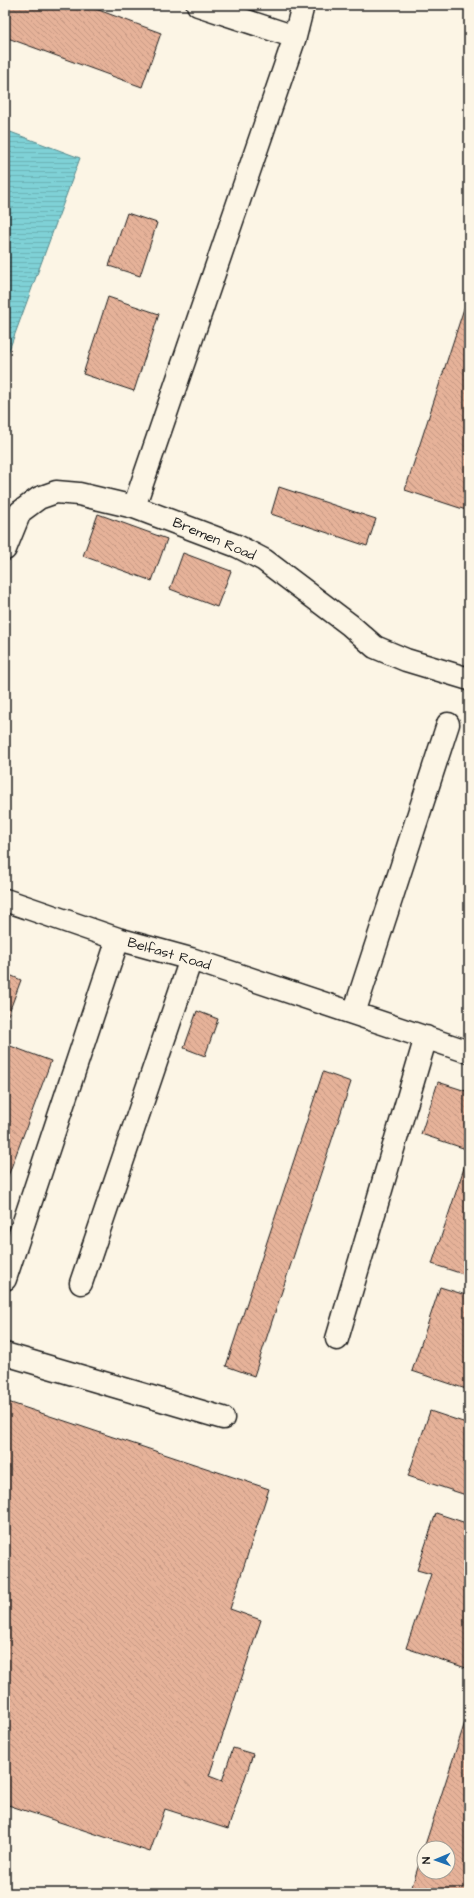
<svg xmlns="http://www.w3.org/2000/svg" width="474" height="1898" viewBox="0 0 474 1898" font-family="'Architects Daughter',sans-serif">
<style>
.water{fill:url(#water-rules);stroke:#57898c}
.building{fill:url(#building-back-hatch);stroke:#1c1c1c}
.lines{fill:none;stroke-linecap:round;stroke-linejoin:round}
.minor-casing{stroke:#1c1c1c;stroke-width:25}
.minor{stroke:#fcf5e5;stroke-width:22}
.labels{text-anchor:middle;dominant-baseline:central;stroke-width:4;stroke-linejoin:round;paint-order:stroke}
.street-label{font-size:14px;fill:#1c1c1c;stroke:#fcf5e5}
</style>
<defs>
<pattern id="water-rules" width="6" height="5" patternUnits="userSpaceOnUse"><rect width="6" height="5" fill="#7fd1d6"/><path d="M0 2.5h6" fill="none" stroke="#6db3b7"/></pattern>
<pattern id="building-back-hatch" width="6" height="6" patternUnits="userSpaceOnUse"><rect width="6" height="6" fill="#e6b299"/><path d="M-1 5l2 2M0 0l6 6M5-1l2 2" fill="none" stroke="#c59883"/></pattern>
</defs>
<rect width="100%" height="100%" fill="#fcf5e5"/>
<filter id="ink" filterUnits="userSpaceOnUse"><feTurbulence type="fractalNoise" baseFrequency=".025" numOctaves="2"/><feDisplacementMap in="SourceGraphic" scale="8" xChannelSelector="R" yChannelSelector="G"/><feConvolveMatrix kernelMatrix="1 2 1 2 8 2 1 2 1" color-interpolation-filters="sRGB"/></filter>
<g filter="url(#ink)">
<!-- water -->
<path class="water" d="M5,130l75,28 -75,203z"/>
<!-- building -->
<path class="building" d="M5,5h80l76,28 -19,54 -137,-50z
M127,213l30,10 -17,53 -31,-10z
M469,293v218l-64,-21z
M108,297l51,17 -25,77 -51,-17z
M279,487l97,32 -9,27 -96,-32z
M98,514l69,25 -15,42 -69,-25z
M183,553l48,18 -14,36 -47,-18z
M5,973l16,7 -16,43z
M197,1011l21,8 -13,37 -21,-8z
M5,1044l46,17 -46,123z
M323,1072l28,10 -97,294 -28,-10z
M438,1082l31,10v58l-48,-16z
M467,1159l2,1v116l-37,-12z
M440,1287l29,9v94l-57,-19z
M5,1401l264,88 -39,120 31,11 -52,156 13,5 11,-33 20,6 -25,75 -63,-20 -15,43 -145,-48z
M430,1411l39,13v72l-61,-20z
M436,1513l33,11v145l-63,-21 25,-74 -14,-4z
M469,1710v183h-59l14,-45v24h24v-24h-24z"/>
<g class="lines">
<defs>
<path id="minor" d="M198,5l97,32
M134,507l161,-470 8,-32
M5,549l15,-37 19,-14 17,-6 23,2 55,13 103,39 27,14 86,65 25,22 31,13 63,19
M5,900l113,39
M354,1013l94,-289
M5,1279l113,-340 73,20 278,93
M81,1283l110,-324
M337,1339l89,-302
M5,1354l218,64"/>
</defs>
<!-- minor casing -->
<use href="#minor" class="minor-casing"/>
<!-- minor -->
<use href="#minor" class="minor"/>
</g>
</g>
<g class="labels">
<!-- street labels -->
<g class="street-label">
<text transform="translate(214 539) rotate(23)">Bremen Road</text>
<text transform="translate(169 954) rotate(16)">Belfast Road</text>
</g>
</g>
<!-- margin -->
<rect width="474" height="1898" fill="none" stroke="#fcf5e5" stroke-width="20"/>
<rect x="10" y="10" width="454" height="1878" fill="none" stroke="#1c1c1c" stroke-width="1.5" filter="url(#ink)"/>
<!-- north arrow -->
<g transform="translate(436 1860) rotate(268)"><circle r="19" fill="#fcf5e5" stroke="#a29e95"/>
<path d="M0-3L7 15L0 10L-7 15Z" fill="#1f6fb2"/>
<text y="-6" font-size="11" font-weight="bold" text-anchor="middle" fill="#1c1c1c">N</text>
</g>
</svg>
